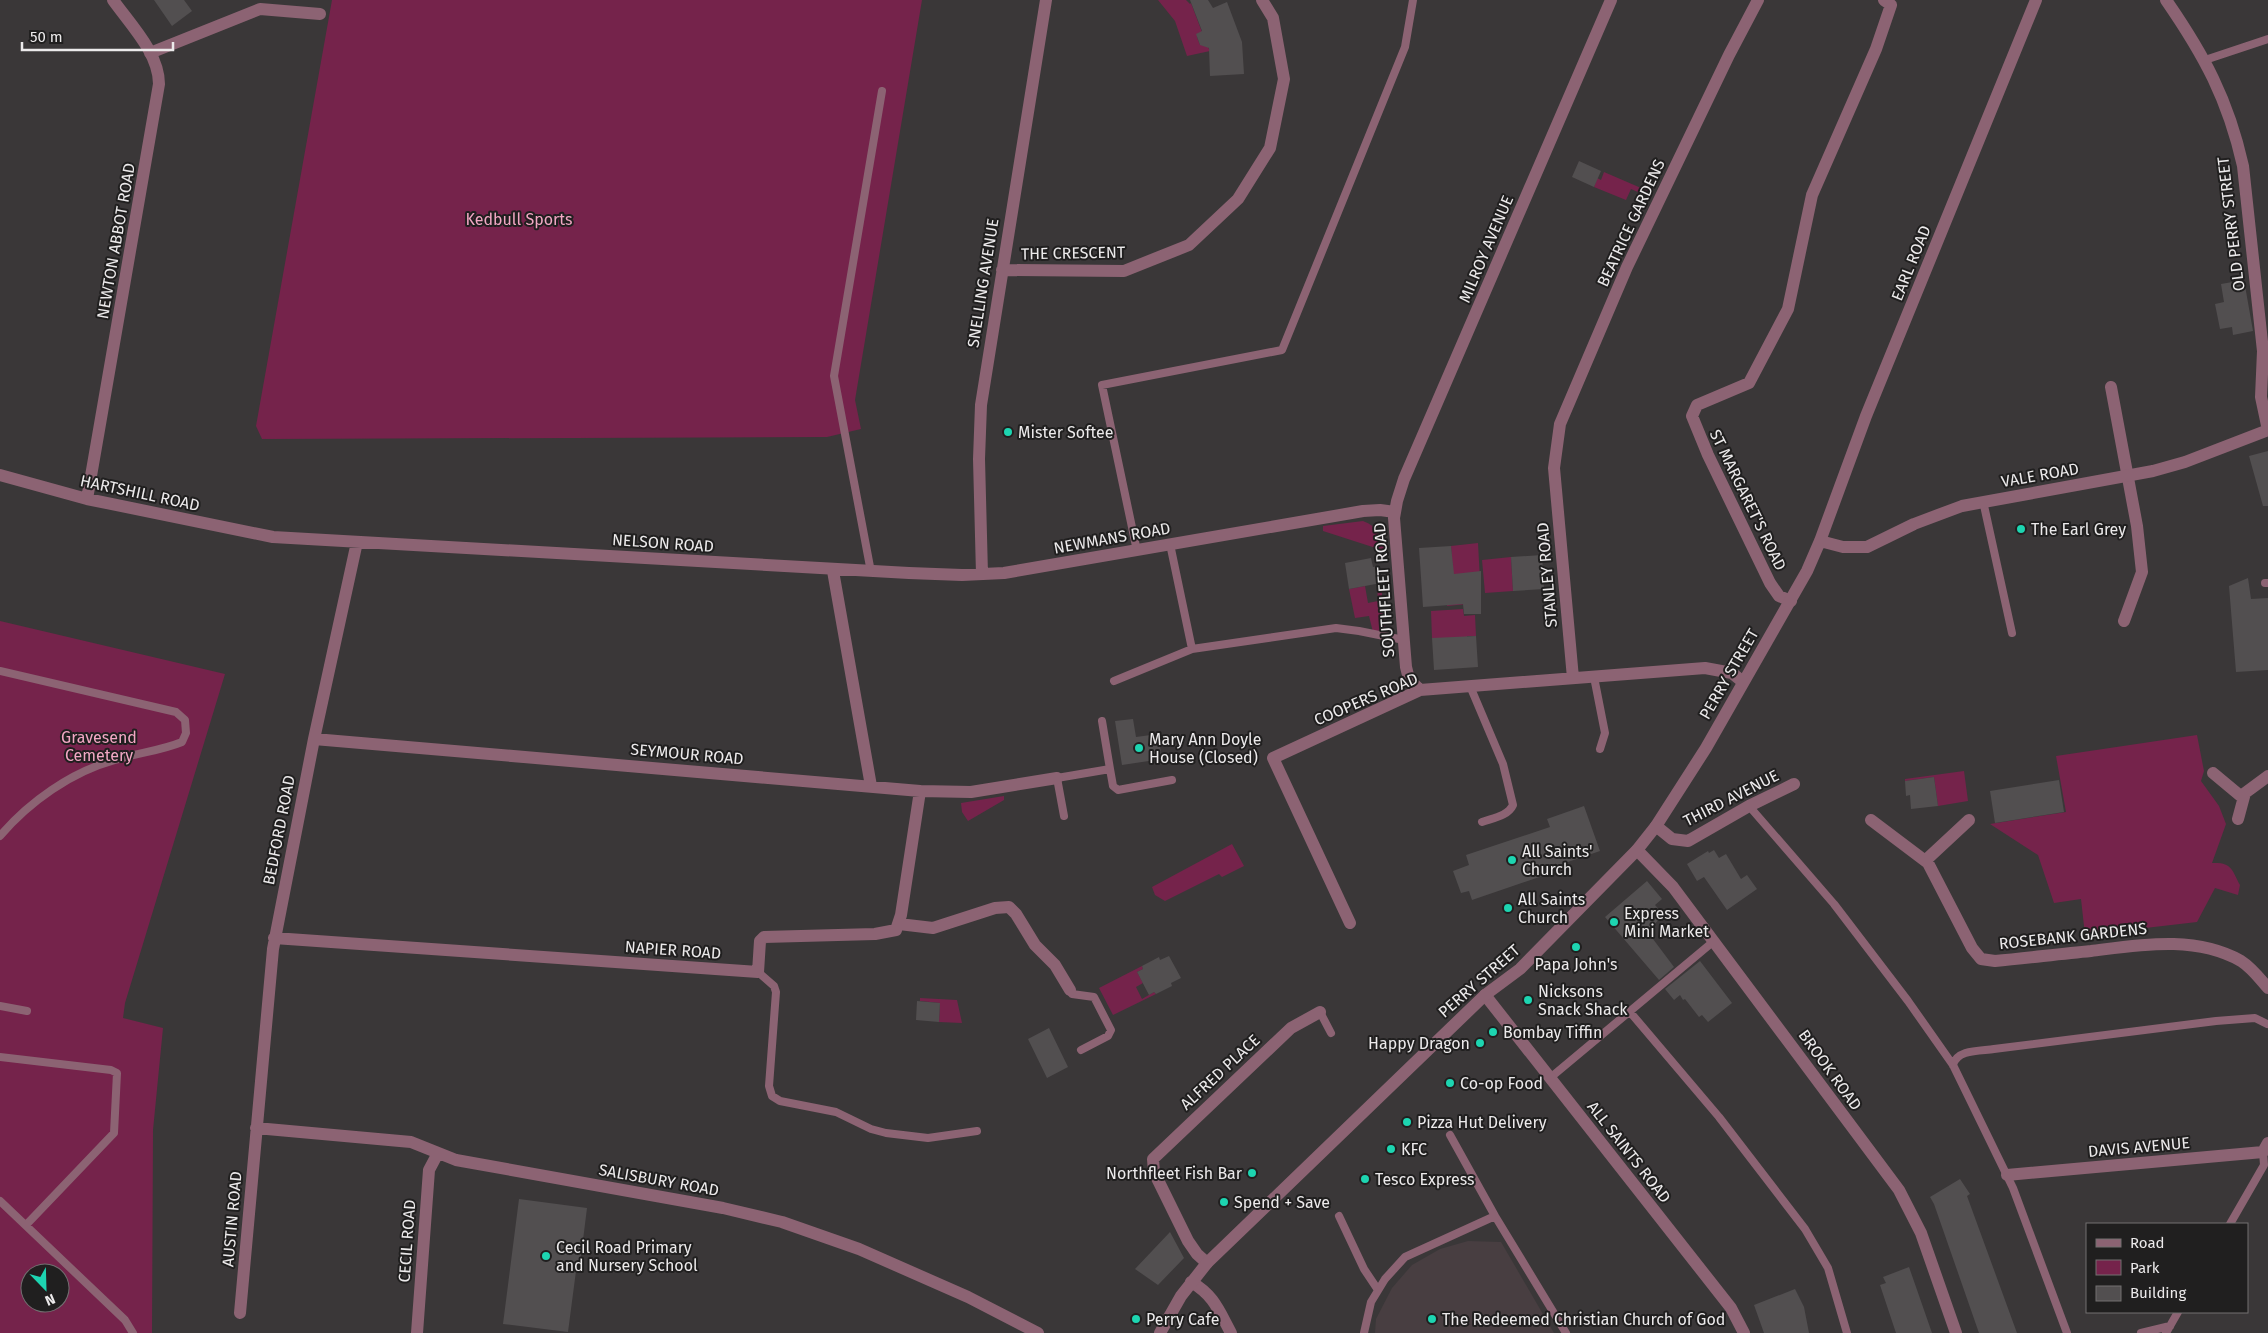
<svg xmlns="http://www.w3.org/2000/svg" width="2268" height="1333" viewBox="0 0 2268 1333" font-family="'Fira Sans',sans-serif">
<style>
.built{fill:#483e41}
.green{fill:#75234b;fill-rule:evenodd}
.building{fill:#524f50}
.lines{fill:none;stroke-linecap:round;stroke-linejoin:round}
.service{stroke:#8c6373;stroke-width:8}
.minor{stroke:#8c6373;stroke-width:12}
.tertiary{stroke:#8c6373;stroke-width:12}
.poi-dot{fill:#1dd5b1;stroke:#201f1f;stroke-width:2}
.labels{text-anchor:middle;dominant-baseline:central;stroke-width:4;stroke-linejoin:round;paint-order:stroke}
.park-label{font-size:16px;fill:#f2a7c4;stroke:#201f1f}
.street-label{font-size:16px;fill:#eceaeb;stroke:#201f1f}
.poi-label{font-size:16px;fill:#eceaeb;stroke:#201f1f;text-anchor:start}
</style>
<rect width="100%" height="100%" fill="#3a3738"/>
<!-- built -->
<path class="built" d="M1468,1241l33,1 53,91h-179l1,-14 16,-31 20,-23 28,-16z"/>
<!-- green -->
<path class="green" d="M332,0h590l-67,400 6,29 -34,8 -565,2 -6,-13z
M1158,0h28l4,4 1,-1 11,29 -5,5 3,8h7l3,6 -23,5 -12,-35z
M1604,172l44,19 -1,5 -16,-7 -5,11 -32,-13 3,-9 4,2z
M1363,521c15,6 20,14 22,30l-62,-20v-5z
M1478,543l3,55 -4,5 -30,3 6,-32 -2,-28z
M1511,557l2,34 -28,2 -3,-33z
M1381,583l4,46 -12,3 -4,-16 -14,2 -6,-29 16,-3 3,17 10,-2 -1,-17z
M1463,609l1,7 11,-1 1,21h-9l1,9 -36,-7 -1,-27z
M0,621l225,53 -100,329 -2,15 40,10 -10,102 -1,203h-152zM30,1273h30v30h-30z
M2197,735l7,36 -3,10 18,25 7,18 -14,39c20,-1 20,7 28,22l-2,10 -23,-7 -18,34 -112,13 -4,-36 -27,4 -16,-48 -48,-31 76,-12 -10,-56z
M1964,771l4,30 -30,5 -4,-29 -29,4v-2z
M1004,796v4l-36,21 -6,-9 -1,-9z
M1232,844l12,22 -22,11 -3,-3 -54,27 -10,-6 -3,-8z
M1142,966l1,3 -6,3 6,11 -7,4 6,12 12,-7 2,2 -43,21 -14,-27z
M920,998l37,2 5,23 -23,-1 1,-19 -20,-2z"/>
<!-- building -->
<path class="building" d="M154,0h30l8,11 -20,15z
M1190,0h18l5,8 14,-6 15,40 2,32 -34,2 -1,-28 -9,-3 -4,-11 6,-3z
M1579,161l22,10 -7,16 -22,-10z
M2244,280l9,51 -20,4 -1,-8 -12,2 -5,-25 9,-2 -3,-18z
M2268,451v55h-5l-14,-50z
M1451,546l3,28 27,-3v43h-17l-1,-10 -40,3 -4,-59z
M1542,555l2,34 -31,2 -2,-34z
M1371,558l2,9 5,-1 3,17 -32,6 -4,-26z
M2248,578l3,21 17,-1v72l-32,2 -7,-86z
M1476,636l2,31 -44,3 -2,-32z
M1133,719l3,18 22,-3 4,25 -40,6 -7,-44z
M1934,777l4,29 -27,3 -1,-14 -4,1 -1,-15z
M2059,780l5,32 -69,11 -5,-32z
M1584,806l16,45 -41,14 1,5 -88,30 -3,-9 -8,2 -8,-22 16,-6 -3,-10 84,-28 -3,-8z
M1714,850l5,8 7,-4 15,25 6,-4 10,14 -30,21 -23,-33 -7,4 -10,-17 21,-13 1,2z
M1647,881l15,18 -7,6 9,10 -17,16 27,36 -15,13 -54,-63z
M1169,956l12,22 -10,5 1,3 -16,8 -2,-2 -5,3 -12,-23 6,-3 -1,-3 17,-9 1,3z
M1700,961l32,42 -24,19 -6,-7 -3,2 -14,-18 -2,1 -3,-5 -6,5 -9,-11z
M917,1001l23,2 -1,19 -23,-2z
M1049,1028l19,39 -21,11 -19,-39z
M1960,1179l10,15 -3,2 50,137h-38l-45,-129 -4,-7z
M519,1199l68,9 -8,64 -3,-1 -8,61 -65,-8z
M1170,1232l14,26 -26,27 -23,-16z
M1909,1267l7,20 16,46h-36l-16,-48 6,-2 -3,-6z
M1795,1289l9,18 5,26h-45l-10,-28z"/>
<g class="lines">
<!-- service -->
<path class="service" d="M2205,60l63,-21
M1983,501l29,132
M1170,544l22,105 144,-21 23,3 45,9
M1137,551l-35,-166 180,-35 123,-303 8,-47
M871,572l-37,-196 48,-285
M2265,583h3
M0,671l176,41 9,8 1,13 -4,9c-22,9 -45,11 -67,18 -44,12 -86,42 -115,76
M1594,677l11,56 -5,16
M1114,681l78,-32
M1470,686l33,78 10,41c-5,11 -20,13 -31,17
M1102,721l8,48
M1749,806l85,98 74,97 45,64 60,123 54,145
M1064,816l-7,-38 53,-9 3,17 5,4 54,-10
M758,972l16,14 2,6 -7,94 3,10 8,5 56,11 35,17 15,4 42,5 49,-7
M1070,990l2,4 22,3 17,33 -3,6 -27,14
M0,1006l27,5
M1320,1012l11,21
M1630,1012l89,105 86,112 23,39 19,65
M0,1057l111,13 6,3 -3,60 -88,92
M1953,1065c4,-16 28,-14 41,-16l222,-28 39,-3 12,6
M1550,1078l164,-137
M0,1201l125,119 8,13
M1339,1216l25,53 14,21
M1495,1216l71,117
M2230,1224l34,-59 -1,-13
M1364,1333l7,-31 14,-23 20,-22 90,-41 -45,-81
M2141,1333l29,-7
M2166,1333l12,-21"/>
<!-- minor -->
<path class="minor" d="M150,53l110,-44 60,5
M1002,270l122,1 65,-26 49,-46 32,-51 14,-69 -11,-61 -11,-18
M2111,387l26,139 5,46 -18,49
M0,475l87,24 186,38 636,36 53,2 42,-2 359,-62 17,-1 15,2
M87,499l72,-415c0,-31 -29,-60 -46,-84
M833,571l38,215
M982,574l-3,-115 2,-54 65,-405
M1791,601l-12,-5 -9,-13 -62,-128 -16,-39 5,-11 52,-22 39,-74 24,-114 64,-146 15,-44 -7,-5
M1573,678l-19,-210 6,-44 67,-157 102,-212 29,-55
M1420,690l-11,-11 -3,-12 -12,-149 3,-17 7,-22 207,-479
M314,739l606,52 51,1 86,-14
M2213,773l30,25
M2238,819l7,-26 23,-17
M1871,820l57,43 44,85 9,11 14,2c32,-3 64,-7 96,-10 49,-6 104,-16 150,10 11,7 19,18 27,27
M1656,826l16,13 16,2 61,-35 45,-22
M1637,850l36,37 226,303 22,43 35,100
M1926,860l43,-40
M1350,923l-77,-165 147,-68 285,-22 27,5 11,9
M899,924l34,4 62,-20 14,-1 7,7 19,31 20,20 15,25
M274,938l484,34 2,-31 4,-4 111,-3 21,-4 5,-15 19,-124
M1485,995l246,313 13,25
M256,1128l155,14 45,18 267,48 59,14 77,27 109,48 70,36
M2007,1175l256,-23 5,-9
M1207,1263l-10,-9 -9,-13 -34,-69 -1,-13 138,-131 29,-16
M1191,1282c23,13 28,29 40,51
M240,1313l33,-364 41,-210 43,-197
M417,1333l12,-163 9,-17"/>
<!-- tertiary -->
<path class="tertiary" d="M2166,0c38,55 62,99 77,166l20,185 -2,46 7,33
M1820,541l23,6h24l47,-23 48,-18 191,-35 32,-9 83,-32
M1160,1333l21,-37 26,-33 278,-268 35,-26 117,-119 19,-24 50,-78 101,-177 13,-30 46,-125 170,-416"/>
</g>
<!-- markers -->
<g class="poi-dot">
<circle cx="1008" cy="432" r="5"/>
<circle cx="2021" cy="529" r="5"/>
<circle cx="1139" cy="748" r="5"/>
<circle cx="1512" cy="860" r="5"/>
<circle cx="1508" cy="908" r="5"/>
<circle cx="1614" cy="922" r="5"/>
<circle cx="1576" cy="947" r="5"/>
<circle cx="1528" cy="1000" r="5"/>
<circle cx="1493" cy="1032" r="5"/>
<circle cx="1480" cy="1043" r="5"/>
<circle cx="1450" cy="1083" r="5"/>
<circle cx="1407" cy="1122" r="5"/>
<circle cx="1391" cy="1149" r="5"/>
<circle cx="1252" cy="1173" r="5"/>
<circle cx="1365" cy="1179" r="5"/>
<circle cx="1224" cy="1202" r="5"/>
<circle cx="546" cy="1256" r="5"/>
<circle cx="1136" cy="1319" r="5"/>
<circle cx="1432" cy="1319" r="5"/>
</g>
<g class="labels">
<!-- park labels -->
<g class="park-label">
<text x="519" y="219">Kedbull Sports</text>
<text x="99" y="737">Gravesend<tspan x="99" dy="18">Cemetery</tspan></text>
</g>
<!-- street labels -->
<g class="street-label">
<text transform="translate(1631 223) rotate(-65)">BEATRICE GARDENS</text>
<text transform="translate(2231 224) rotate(-97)">OLD PERRY STREET</text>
<text transform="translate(116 241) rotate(-80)">NEWTON ABBOT ROAD</text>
<text transform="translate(1486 249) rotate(-67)">MILROY AVENUE</text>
<text transform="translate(1073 253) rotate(-1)">THE CRESCENT</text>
<text transform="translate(1911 263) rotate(-68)">EARL ROAD</text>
<text transform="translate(983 283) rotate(-81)">SNELLING AVENUE</text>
<text transform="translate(2040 475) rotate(-10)">VALE ROAD</text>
<text transform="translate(140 493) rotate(12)">HARTSHILL ROAD</text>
<text transform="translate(1748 500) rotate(64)">ST MARGARET'S ROAD</text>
<text transform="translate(1112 538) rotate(-10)">NEWMANS ROAD</text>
<text transform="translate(663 543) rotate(4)">NELSON ROAD</text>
<text transform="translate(1547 575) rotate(-95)">STANLEY ROAD</text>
<text transform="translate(1384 590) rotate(-94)">SOUTHFLEET ROAD</text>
<text transform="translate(1729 674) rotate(-60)">PERRY STREET</text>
<text transform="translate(1366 699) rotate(-23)">COOPERS ROAD</text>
<text transform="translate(687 754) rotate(5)">SEYMOUR ROAD</text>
<text transform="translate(1731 798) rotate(-27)">THIRD AVENUE</text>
<text transform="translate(279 830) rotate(-79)">BEDFORD ROAD</text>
<text transform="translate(2073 936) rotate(-6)">ROSEBANK GARDENS</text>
<text transform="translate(673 950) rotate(4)">NAPIER ROAD</text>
<text transform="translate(1479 981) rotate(-41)">PERRY STREET</text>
<text transform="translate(1830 1070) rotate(54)">BROOK ROAD</text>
<text transform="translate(1220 1072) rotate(-43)">ALFRED PLACE</text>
<text transform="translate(2139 1147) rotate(-5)">DAVIS AVENUE</text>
<text transform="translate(1629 1152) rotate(52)">ALL SAINTS ROAD</text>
<text transform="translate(659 1180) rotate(10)">SALISBURY ROAD</text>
<text transform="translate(232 1219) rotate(-85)">AUSTIN ROAD</text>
<text transform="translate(407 1241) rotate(-86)">CECIL ROAD</text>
</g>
<!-- poi labels -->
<g class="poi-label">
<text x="1018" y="432">Mister Softee</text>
<text x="2031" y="529">The Earl Grey</text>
<text x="1149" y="739">Mary Ann Doyle<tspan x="1149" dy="18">House (Closed)</tspan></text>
<text x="1522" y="851">All Saints'<tspan x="1522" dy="18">Church</tspan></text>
<text x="1518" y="899">All Saints<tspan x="1518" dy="18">Church</tspan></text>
<text x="1624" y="913">Express<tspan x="1624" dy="18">Mini Market</tspan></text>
<text x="1576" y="964" text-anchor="middle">Papa John's</text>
<text x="1538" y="991">Nicksons<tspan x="1538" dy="18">Snack Shack</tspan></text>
<text x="1503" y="1032">Bombay Tiffin</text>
<text x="1470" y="1043" text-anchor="end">Happy Dragon</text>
<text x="1460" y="1083">Co-op Food</text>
<text x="1417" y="1122">Pizza Hut Delivery</text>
<text x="1401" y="1149">KFC</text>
<text x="1242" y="1173" text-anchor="end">Northfleet Fish Bar</text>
<text x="1375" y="1179">Tesco Express</text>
<text x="1234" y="1202">Spend + Save</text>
<text x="556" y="1247">Cecil Road Primary<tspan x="556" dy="18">and Nursery School</tspan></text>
<text x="1146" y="1319">Perry Cafe</text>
<text x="1442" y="1319">The Redeemed Christian Church of God</text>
</g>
</g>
<!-- legend -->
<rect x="2086" y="1223" width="162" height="90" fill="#201f1f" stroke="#727071"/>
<rect x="2096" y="1239" width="25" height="8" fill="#8c6373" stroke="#727071"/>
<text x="2130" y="1248" font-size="15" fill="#eceaeb">Road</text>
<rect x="2096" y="1260" width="25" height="15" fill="#75234b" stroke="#727071"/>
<text x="2130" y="1273" font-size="15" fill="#eceaeb">Park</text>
<rect x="2096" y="1286" width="25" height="15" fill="#524f50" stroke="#727071"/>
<text x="2130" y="1298" font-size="15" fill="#eceaeb">Building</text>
<!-- north arrow -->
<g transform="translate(45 1288) rotate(157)"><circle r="24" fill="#201f1f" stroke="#727071"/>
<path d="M0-4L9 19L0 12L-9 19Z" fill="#1dd5b1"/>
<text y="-8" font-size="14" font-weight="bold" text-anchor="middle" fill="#eceaeb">N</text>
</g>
<!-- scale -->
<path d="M22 42v8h151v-8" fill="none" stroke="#eceaeb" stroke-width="2.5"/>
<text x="30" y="42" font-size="15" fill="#eceaeb" stroke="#201f1f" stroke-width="4" paint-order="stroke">50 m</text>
</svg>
